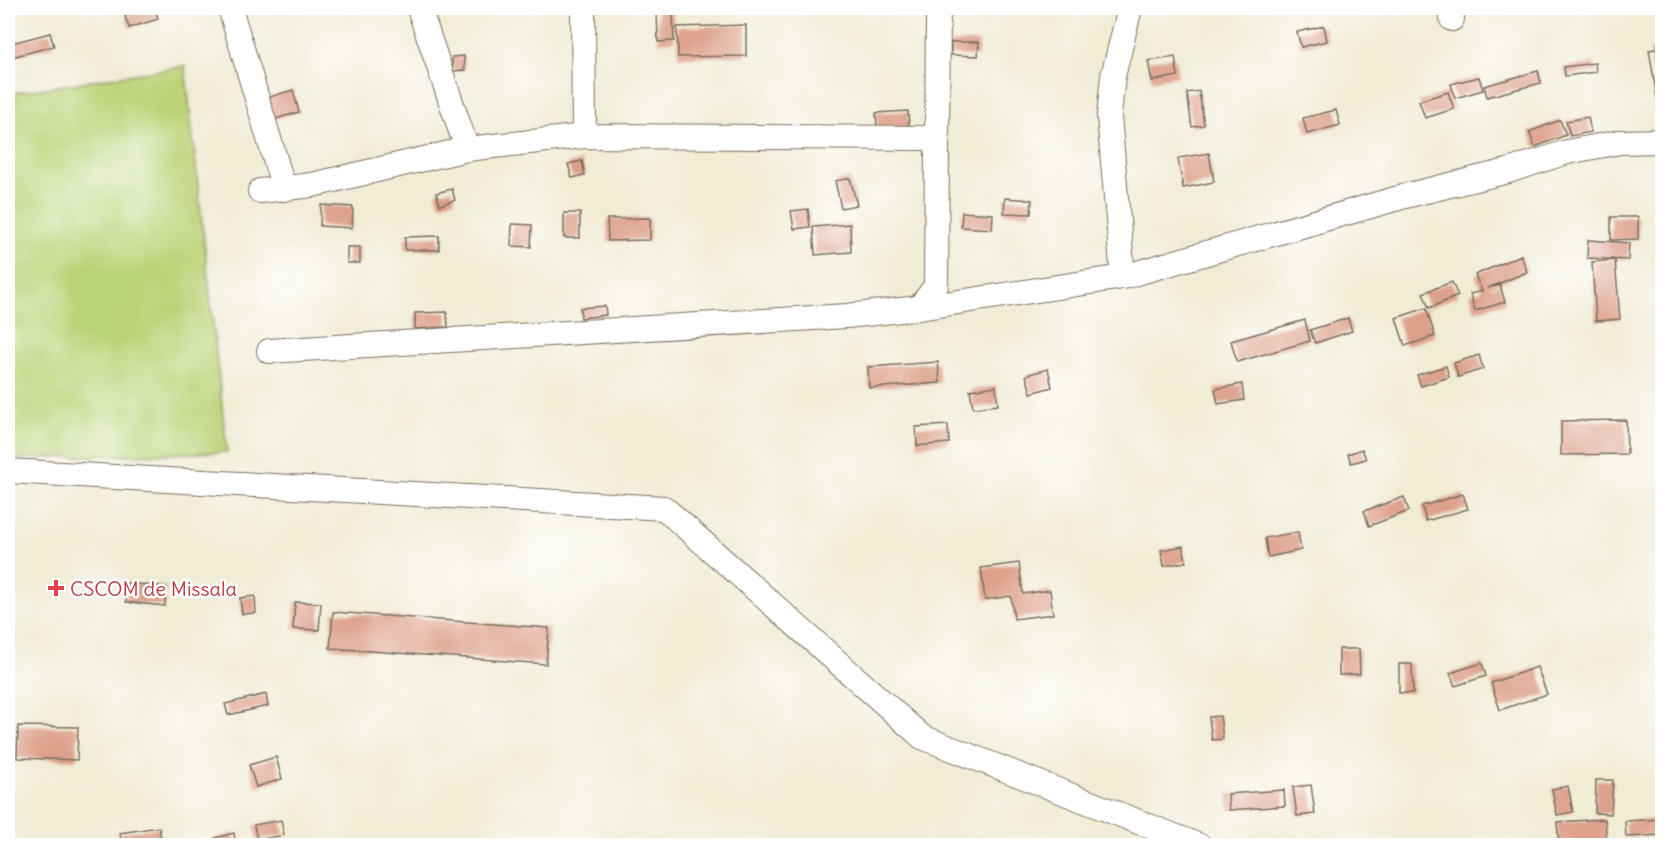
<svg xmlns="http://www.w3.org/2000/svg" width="1670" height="853" viewBox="0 0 1670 853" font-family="Delius,sans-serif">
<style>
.green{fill:#bcd276;stroke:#7c7e4a;stroke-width:1.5}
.building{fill:#dda08a}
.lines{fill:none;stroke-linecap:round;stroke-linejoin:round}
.street-casing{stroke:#7b6e5e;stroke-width:26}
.street{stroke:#fff;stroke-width:24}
.health-dot{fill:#e0444e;stroke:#fff;stroke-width:2}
.labels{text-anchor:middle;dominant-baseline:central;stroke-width:5;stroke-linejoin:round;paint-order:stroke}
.health-label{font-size:20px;fill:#be3a42;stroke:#fff;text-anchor:start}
</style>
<rect width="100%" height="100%" fill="#fff"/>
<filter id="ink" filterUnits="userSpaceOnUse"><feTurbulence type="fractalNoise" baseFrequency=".0167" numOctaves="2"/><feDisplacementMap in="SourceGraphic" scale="12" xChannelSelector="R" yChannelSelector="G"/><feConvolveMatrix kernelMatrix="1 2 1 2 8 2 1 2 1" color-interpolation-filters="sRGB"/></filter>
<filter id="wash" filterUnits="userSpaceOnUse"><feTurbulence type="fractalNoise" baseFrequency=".008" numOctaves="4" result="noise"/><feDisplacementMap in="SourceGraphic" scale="24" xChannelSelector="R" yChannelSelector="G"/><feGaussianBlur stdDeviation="1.35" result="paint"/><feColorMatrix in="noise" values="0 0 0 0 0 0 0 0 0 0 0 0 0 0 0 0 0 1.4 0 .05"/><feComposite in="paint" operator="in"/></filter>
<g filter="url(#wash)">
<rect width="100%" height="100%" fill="#f1ecd6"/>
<!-- green -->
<path class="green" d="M185,66l42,386 -219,7v-365z"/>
<g id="blocks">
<!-- building -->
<path class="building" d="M151,8h4l3,11 -29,9 -4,-12z
M657,8h16l1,33 -16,1z
M746,25v31l-68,1 -1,-30z
M1324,26l3,15 -26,6 -4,-15z
M50,33l4,13 -46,12v-14z
M951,42h28l-1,14 -27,-1z
M1662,48v55l-4,1 -9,-54z
M464,56l1,14 -12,1 -1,-14z
M1175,57l3,19 -26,5 -4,-20z
M1595,63l1,9 -31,4 -1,-9z
M1538,71l3,12 -54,14 -3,-11z
M1479,77l4,13 -28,8 -4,-14z
M293,90l6,22 -30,9 -6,-22z
M1199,91l5,34 -12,2 -5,-34z
M1448,92l6,17 -29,9 -6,-17z
M1336,110l4,15 -33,9 -4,-16z
M908,111l1,17 -32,1 -1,-16z
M1588,117l3,15 -21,4 -4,-15z
M1560,120l6,15 -31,12 -6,-15z
M1209,153l5,29 -31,6 -5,-30z
M582,161l3,14 -13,3 -4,-14z
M850,178l7,27 -16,3 -6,-27z
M452,189l3,11 -15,5 -4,-12z
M1005,198l27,2 -1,14 -27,-1z
M321,205l32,2 -1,21 -32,-2z
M808,209l2,18 -16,2 -3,-18z
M962,212l31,2 -1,15 -31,-2z
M564,213h16v25h-16z
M1611,217h27v22l-27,1z
M650,218v22l-42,1 -1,-22z
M512,224l20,1 -1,22 -20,-1z
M850,224l1,28 -36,3 -2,-28z
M439,236v14h-34v-13z
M1588,240l41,3 -1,17 -41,-2z
M347,247h13v16h-13z
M1521,255l6,17 -39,16 12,-3 5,17 -30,9 -5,-17 12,-3 -7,-16z
M1615,260l5,59 -24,2 -4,-59z
M1452,282l6,14 -29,12 -6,-15z
M605,306l1,9 -25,3 -1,-10z
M1426,308l9,28 -30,10 -9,-28z
M447,312l1,15 -33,2v-16z
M1348,318l4,13 -37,12 -5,-13z
M1305,320l5,21 -73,21 -6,-21z
M1479,355l4,14 -25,8 -4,-14z
M938,362l2,21 -71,5 -1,-21z
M1446,366l3,11 -28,9 -4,-11z
M1048,369l4,18 -21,6 -5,-18z
M1242,384l2,16 -26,4 -3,-15z
M996,386l2,19 -25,3 -3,-18z
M1626,420l1,34 -66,1v-34z
M948,425l1,18 -32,3 -1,-19z
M1362,449l4,10 -15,4 -3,-9z
M1463,494l5,15 -42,12 -4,-15z
M1404,497l5,14 -40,15 -5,-15z
M1298,532l3,18 -33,7 -3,-19z
M1183,546l3,16 -22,4 -3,-16z
M1019,563l4,31 27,-4 3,24 -39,5 -3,-23 -26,4 -4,-32z
M127,583l39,4 -1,19 -39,-4z
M255,596l1,17 -14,1 -2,-16z
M295,602l26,1 -2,27 -26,-1z
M333,612l216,16 -3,36 -216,-16z
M1339,649h20l1,25 -21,1z
M1482,663l4,13 -31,10 -5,-13z
M1399,664h13l1,29h-14z
M1537,667l10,27 -47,16 -9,-27z
M266,694l2,12 -40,9 -3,-11z
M1220,716l3,23 -11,1 -3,-23z
M18,726l60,1 -1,33 -60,-2z
M276,757l6,22 -26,8 -7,-22z
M1596,780h17l-2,34 -16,-1z
M1311,785l4,29 -18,2 -4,-29z
M1568,786l5,26 -16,3 -5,-26z
M1284,790l1,16 -56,4 -1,-16z
M1605,819l2,27h-48l-2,-24z
M1662,819v16l-36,2 -1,-16z
M281,820l3,15 -27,5 -3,-15z
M159,827l3,18 -40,1 -2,-13z
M234,833l2,13h-19l-2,-8z"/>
</g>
</g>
<g filter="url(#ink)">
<use href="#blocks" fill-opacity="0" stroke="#7b6e5e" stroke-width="1.5"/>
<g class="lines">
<defs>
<path id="street" d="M230,8l54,181
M419,8l48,141
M583,8l1,128
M1450,8l2,11
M260,191l52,-6 155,-36 117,-13 351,2
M1123,277l-14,-161 4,-40 17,-68
M919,308l204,-31 286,-82 99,-24 59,-19 53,-10 42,-1
M269,351l578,-35 72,-8 17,-22 2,-278
M8,471l656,37 258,229 278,109"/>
</defs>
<!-- street casing -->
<use href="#street" class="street-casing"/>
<!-- street -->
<use href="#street" class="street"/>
</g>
</g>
<!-- markers -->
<path class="health-dot" d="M53 579h6v6h6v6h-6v6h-6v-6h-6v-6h6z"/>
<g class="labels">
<!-- health labels -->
<g class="health-label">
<text x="70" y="588">CSCOM de Missala</text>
</g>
</g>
<!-- margin -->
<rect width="1670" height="853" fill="none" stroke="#fff" stroke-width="30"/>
</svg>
